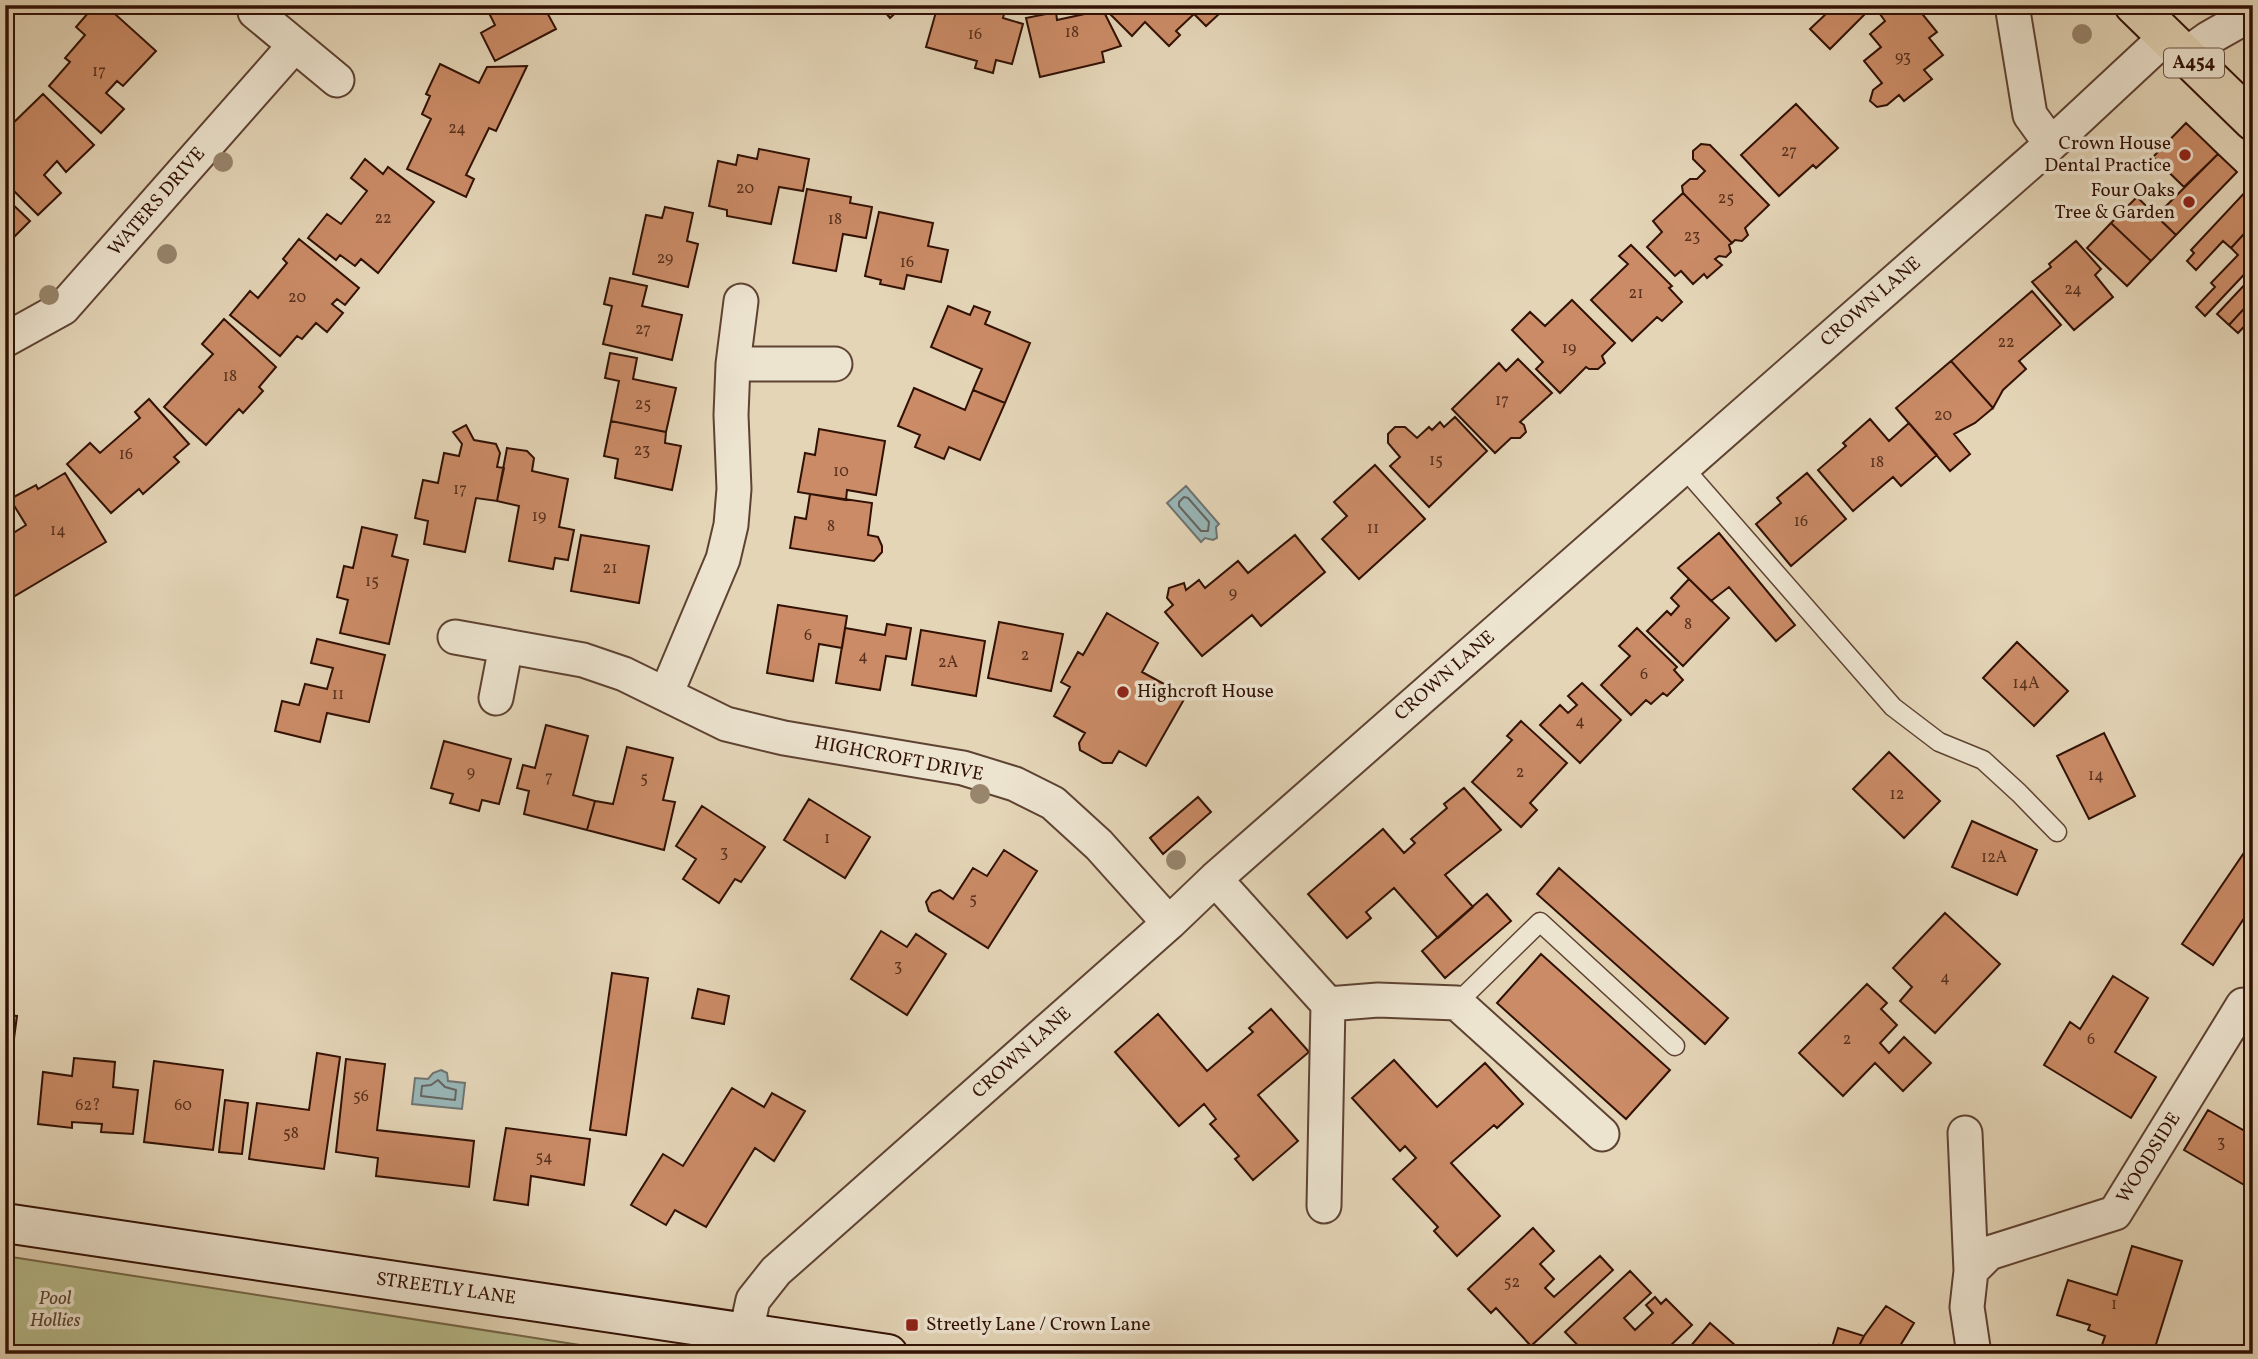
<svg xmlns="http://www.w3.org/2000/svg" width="2258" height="1359" viewBox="0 0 2258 1359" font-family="Vollkorn,serif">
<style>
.green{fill:#b7bc8c;stroke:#746648;stroke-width:2}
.water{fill:#98b6b7;stroke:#6f7470;stroke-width:2}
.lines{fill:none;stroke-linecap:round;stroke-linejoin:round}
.shore{stroke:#65645e;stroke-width:2}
.building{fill:#ca8b66;stroke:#321105;stroke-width:2}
.lane-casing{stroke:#5e4232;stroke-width:21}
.street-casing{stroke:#5e4232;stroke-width:37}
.secondary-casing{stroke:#321105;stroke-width:42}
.primary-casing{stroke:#321105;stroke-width:42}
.lane{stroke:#ede4d0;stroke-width:18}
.street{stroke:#ede4d0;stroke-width:33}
.secondary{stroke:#ede4d0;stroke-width:38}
.primary{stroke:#e4d5b7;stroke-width:38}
.tree{fill:#98856c}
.poi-dot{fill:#8f2418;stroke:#ede4d0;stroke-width:2.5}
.labels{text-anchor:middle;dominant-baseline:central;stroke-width:7;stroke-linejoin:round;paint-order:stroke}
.number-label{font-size:16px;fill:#58301d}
.shield{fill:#ede4d0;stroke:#6a5042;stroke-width:2}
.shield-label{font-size:18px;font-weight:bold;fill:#321105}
.poi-label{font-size:19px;fill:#321105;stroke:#ede4d0;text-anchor:end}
.street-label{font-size:19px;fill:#321105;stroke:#ede4d0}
.park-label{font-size:19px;font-style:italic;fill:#5a442e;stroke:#ede4d0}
</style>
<rect width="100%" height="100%" fill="#e4d5b7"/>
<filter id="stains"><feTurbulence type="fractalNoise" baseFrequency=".00286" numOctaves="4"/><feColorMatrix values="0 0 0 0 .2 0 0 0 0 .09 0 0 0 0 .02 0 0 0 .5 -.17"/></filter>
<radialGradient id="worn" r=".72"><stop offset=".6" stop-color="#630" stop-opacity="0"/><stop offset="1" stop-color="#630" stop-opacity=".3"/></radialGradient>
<!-- green -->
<path class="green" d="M5,1256l543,84 89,14h-632z"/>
<!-- water -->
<path class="water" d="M1186,486l33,38 -3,3 1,11 -4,2 -8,-2 -4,4 -34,-39z
M441,1070l6,3 1,8 17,2 -3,26 -50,-5 3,-26 13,1 5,-6z"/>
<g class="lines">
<!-- shore -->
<path class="shore" d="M1184,497l4,1 21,24 -1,9h-7l-22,-25v-4z
M438,1080l7,7 11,3 -1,10 -34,-4 1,-10 9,-1z"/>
</g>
<!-- building -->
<path class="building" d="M95,5h10l51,46 -33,35 -6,-5 -11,12 18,16 -23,24 -52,-47 21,-24 -5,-4 20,-23 -9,-8z
M485,5h58l13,24 -61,32 -14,-28 14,-8z
M879,5h25l-14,13z
M938,5h52l15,5 -2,8 20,6 -11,40 -16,-4 -3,13 -18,-5 2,-7 -51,-14z
M1121,5h89l9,9 -13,12 -12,-12 -18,17 4,4 -11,11 -24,-24 -13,14 -21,-21z
M1821,5h53l-44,44 -20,-20 18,-17z
M1883,5h32l22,27 -8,6 14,17 -19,15 8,9 -28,22 -5,-6 -12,10 -10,2 -7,-6 3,-11 9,-7 -18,-22 17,-14 -11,-13 15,-13 -8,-11z
M1103,10l18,36 -19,6 2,10 -64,15 -14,-59 30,-6 1,8z
M440,64l39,19 8,-16 40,-1 -31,65 -7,-3 -23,47 8,4 -8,18 -59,-28 24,-50 -9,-5 8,-18 -4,-2z
M43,94l51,51 -28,27 -9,-11 -13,14 17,18 -23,22 -33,-33v-51z
M1796,104l42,44 -22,20 -3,-3 -34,31 -38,-41z
M2186,123l32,31 -34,33 -31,-30z
M1701,144l9,1 59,60 -24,23 3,7 -6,6 -7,-1 -3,3 -49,-50 -1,-7 8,-7h7l8,-8 -12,-12v-8z
M759,149l50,10 -6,32 -24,-4 -8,37 -44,-8v-6l-18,-4 9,-45 18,4 2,-10 19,4z
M2218,154l19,18 -61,63 -20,-19z
M365,159l18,15 5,-7 46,35 -56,71 -17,-14 -6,7 -15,-11 -4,5 -28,-22 19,-24 14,10 26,-33 -16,-13z
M807,189l44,8 -1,6 22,4 -6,31 -23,-4 -7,37 -43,-8z
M2247,190l6,5v29l-22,24 -8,-7 -27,29 -9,-9 7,-8 -3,-3z
M1683,193l49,50 -3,2 2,7 -5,5 -7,-1 -4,3 7,6 -15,13 -3,-4 -11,10 -12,-13 -6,5 -28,-29 15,-15 -9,-11z
M5,197l25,24 -20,20 -5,-5z
M2137,197l39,38 -25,26 -40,-38z
M665,207l28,6 -6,28 11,3 -10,43 -55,-13 13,-59 16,3z
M879,212l54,11 -5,23 20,4 -7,32 -34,-7 -3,14 -24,-5 1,-4 -16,-4z
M2111,223l40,38 -24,25 -40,-38z
M2253,224v41l-48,51 -9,-9 19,-20 -4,-4 27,-28 -7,-7z
M299,239l60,49 -14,17 -8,-6 -5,5 11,9 -16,19 -11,-9 -14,16 -5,-3 -17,20 -50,-41 20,-24 8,7 29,-35 -4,-4z
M2076,241l25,28 -6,6 18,22 -39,33 -42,-48 19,-15 -2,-3z
M1631,245l41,41 -3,2 13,14 -20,19 -5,-4 -25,24 -41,-41 37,-36 -9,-8z
M2253,265v34l-24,26 -12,-11 33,-35 -5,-5z
M610,278l37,8 -5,20 40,9 -10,45 -69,-16 9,-38 -8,-2z
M2032,291l29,34 -42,36 7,8 -23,21 -10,18 -42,-47z
M2253,299v18l-15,16 -9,-8z
M1572,300l43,43 -13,13 3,7 -7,6h-9l-3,-2 -26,26 -24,-24 7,-7 -31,-32 18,-18 15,14z
M948,306l22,9 4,-9 16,6 -5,12 45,19 -25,60 -32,-13 9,-21 -51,-22z
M224,319l52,48 -17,20 4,4 -20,22 -4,-4 -33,36 -42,-38 49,-53 -11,-10z
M610,353l27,5 -4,21 43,9 -10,44 -55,-11 8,-40 -14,-3z
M1518,359l34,34 -32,29 4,3 2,7 -6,6h-9l-16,15 -43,-44 47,-46 7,8z
M1951,361l42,47 -18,15 -21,11 16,20 -20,17 -54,-63z
M914,388l51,22 8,-20 32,13 -25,57 -31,-13 -5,12 -29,-12 5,-12 -22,-9z
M149,399l40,45 -15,13 5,5 -36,32 -4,-5 -28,24 -44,-49 23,-21 10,10 40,-35 -5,-6z
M1455,417l32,34 -58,56 -39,-41 10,-9 -12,-14v-9l7,-7h10l12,11 12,-11 3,3 8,-8 4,5z
M1870,419l19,22 20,-18 28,32 -36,31 -8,-9 -40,34 -35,-41 28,-24 -3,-3z
M611,421l55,11 -1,11 16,3 -9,44 -57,-12 3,-19 -14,-3z
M466,425l8,15 22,4 4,9 -3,14 7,1 -7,33 -21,-3 -11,54 -41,-8 4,-23 -13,-3 8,-38 15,3 6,-30 15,3 3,-12 -9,-12z
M819,429l66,12 -9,54 -29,-5 -1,10 -48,-8 7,-39 10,2z
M507,448l20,3 7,7 -2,13 36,8 -9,48 15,3 -6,30 -13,-2 -2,11 -44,-8 10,-55 -22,-5z
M1375,465l50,54 -66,60 -37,-40 25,-23 -13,-14z
M65,473l41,69 -93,55 -8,-14v-57l5,9 16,-10 -16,-26 26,-14 2,4z
M1807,473l39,46 -55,47 -35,-42 25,-21 -4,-5z
M810,494l62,9 -4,32 10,2 4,9v6l-8,9 -84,-13 5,-31 11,2z
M362,527l35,8 -5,21 16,4 -19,84 -49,-11 8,-33 -11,-3 7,-31 9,2z
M1719,533l76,92 -19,16 -47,-54 -18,14 -33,-33z
M581,535l68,11 -10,57 -68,-12z
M1295,535l30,37 -64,54 -9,-11 -50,41 -37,-44 8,-7 -6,-7 2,-10 15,-5 2,7 13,-10 6,8 33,-27 10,12z
M1689,579l40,39 -46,48 -36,-35 20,-20 4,4 8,-9 -8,-8z
M778,605l69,11 -5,32 -23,-4 -6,37 -46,-8z
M1107,613l51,30 -16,29 44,24 -40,70 -27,-15 -7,12h-9l-23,-13 -1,-7 6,-10 -31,-17 16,-29 -9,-5 17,-30 5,3z
M999,622l64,12 -12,57 -63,-13z
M887,624l24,4 -5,31 -20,-3 -6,34 -44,-7 9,-55 40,7z
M1637,628l40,39 -3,3 9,10 -16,16 -4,-3 -12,11 -5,-4 -15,15 -30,-30 29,-29 -11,-10z
M921,630l64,11 -9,55 -64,-11z
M317,639l68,16 -16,67 -42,-9 -7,29 -45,-11 7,-30 17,4 6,-21 22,5 6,-21 -22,-5z
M2017,642l51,49 -34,35 -51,-48z
M1582,683l39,37 -41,43 -40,-38 20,-20 8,8 9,-8 -9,-9z
M1521,721l46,42 -37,40 7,7 -16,17 -49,-45 40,-42 -5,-4z
M546,725l42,11 -15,59 22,6 -8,29 -63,-16 5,-23 -12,-3 6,-23 12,3z
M2104,733l31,63 -46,23 -32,-63z
M444,741l67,18 -12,45 -17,-4 -3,11 -29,-8 3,-9 -22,-6z
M627,747l46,11 -10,42 12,2 -11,48 -77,-20 8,-29 18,3z
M1889,752l51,49 -36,37 -51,-49z
M1464,788l37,42 -56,45 28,32 -35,31 -44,-50 -28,24 5,6 -24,20 -39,-44 75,-65 21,24 11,-10 -4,-4 36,-31 -3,-4z
M1198,797l13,15 -48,42 -13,-16z
M809,799l61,38 -25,41 -61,-38z
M702,806l63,41 -24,35 -6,-3 -16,24 -36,-24 13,-20 -20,-13z
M1972,821l65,29 -20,45 -65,-28z
M2252,841l1,77 -6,-4 -34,51 -31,-21z
M1004,850l33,21 -49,77 -59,-37 -3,-9 6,-9 8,-3 13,9 20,-31 14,8z
M1559,868l169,150 -23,26 -168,-150z
M1487,894l24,27 -66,57 -23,-27z
M1945,913l55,51 -65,69 -35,-32 12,-14 -19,-19z
M881,931l26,16 9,-13 30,20 -39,61 -56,-36z
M1541,954l129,116 -44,49 -129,-116z
M612,973l36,5 -22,157 -36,-5z
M2113,976l35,22 -33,54 41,25 -25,41 -87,-53 26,-43 10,7z
M1867,984l20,19 -6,6 16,16 -17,18 9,10 15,-16 27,26 -28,28 -28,-28 -32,33 -44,-43z
M698,989l31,7 -5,28 -32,-6z
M1271,1009l38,43 -51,43 40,46 -45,39 -18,-21 4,-3 -29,-32 6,-5 -12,-15 -25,22 -64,-74 43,-38 49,57 46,-39 -4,-4z
M5,1015l12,1 -12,90z
M317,1053l23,4 -16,112 -75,-10 8,-56 52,7z
M74,1058l41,4 -2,25 25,3 -5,44 -32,-2 1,-8 -30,-2v6l-34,-4 5,-52 29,4z
M346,1059l39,5 -8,66 97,11 -5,46 -93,-11 2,-18 -42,-6z
M1394,1060l43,47 48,-44 38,41 -26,24 -3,-3 -43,38 49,53 -43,40 -23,-25 4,-4 -45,-48 23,-21 -11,-12 -5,5 -48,-53z
M154,1061l69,9 -10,80 -69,-8z
M732,1088l32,19 8,-14 33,18 -31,50 -19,-13 -49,79 -31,-17 -9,15 -35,-20 32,-51 20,12z
M225,1100l23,3 -6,51 -23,-2z
M2208,1110l44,25 1,-2v57l-69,-40z
M506,1128l84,11 -6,46 -53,-9 -3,29 -34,-5z
M1533,1228l21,23 -14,13 14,15 -9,9 9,9 46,-41 13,14 -82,76 -35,-38 -5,5 -23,-24z
M2132,1246l50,15 -29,93h-25l-26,-9 3,-9 -17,-6 2,-5 -33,-10 11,-35 49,15z
M1630,1271l21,22 -27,25 11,12 18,-17 -7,-8 9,-8 6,7 5,-5 26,26 -22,21 7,8h-80l-4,-5 -7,5 -21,-22z
M1886,1306l28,17 -19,31h-13l-3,-3 -4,3h-20l9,-18z
M1710,1323l35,31h-61z
M1838,1328l26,8 -9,18h-38l2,-9 13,2z
M2049,1348l18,6h-19z"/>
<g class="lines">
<defs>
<path id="lane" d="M1683,467l210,240 46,35 44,18 36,33 38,39
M1457,1003l83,-81 135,124"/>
<path id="street" d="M2012,5l18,110 21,29
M255,12l82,68
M2185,55l24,-17 44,-25
M5,340l58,-32 231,-262
M733,364h102
M455,637l128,23 41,14 102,50 58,14 179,30 52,16 38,19 46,42 70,78
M666,694l57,-135 8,-34 3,-36 -3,-74 2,-51 8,-63
M496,698l10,-52
M1215,879l113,125 -4,202
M1328,1004l50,-4 79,3 145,131
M1965,1133l6,138
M746,1332l7,-32 23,-29 393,-348 46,-44 836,-735 116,-108
M1974,1354l-7,-47 4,-36 18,-18 126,-40 128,-208"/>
<path id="secondary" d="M5,1223l883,131"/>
<path id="primary" d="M2134,5l119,116"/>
</defs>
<!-- lane casing -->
<use href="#lane" class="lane-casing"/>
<!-- street casing -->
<use href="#street" class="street-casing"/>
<!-- secondary casing -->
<use href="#secondary" class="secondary-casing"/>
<!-- primary casing -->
<use href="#primary" class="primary-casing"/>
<!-- lane -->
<use href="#lane" class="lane"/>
<!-- street -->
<use href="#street" class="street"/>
<!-- secondary -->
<use href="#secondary" class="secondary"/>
<!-- primary -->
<use href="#primary" class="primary"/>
</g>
<!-- trees -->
<g class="tree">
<circle cx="2082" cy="34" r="10"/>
<circle cx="223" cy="162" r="10"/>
<circle cx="167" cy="254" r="10"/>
<circle cx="49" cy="295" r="10"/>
<circle cx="980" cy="794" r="10"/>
<circle cx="1176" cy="860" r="10"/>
</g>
<!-- markers -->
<g class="poi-dot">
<circle cx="2185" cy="155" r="7"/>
<circle cx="2189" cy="202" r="7"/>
<circle cx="1123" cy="692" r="7"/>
<rect x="905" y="1318" width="14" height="14" rx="3.5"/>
</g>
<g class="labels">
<!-- number labels -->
<g class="number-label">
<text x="1072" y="33">18</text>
<text x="975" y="35">16</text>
<text x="1903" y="58">93</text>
<text x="99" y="72">17</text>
<text x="457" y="129">24</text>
<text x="1789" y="152">27</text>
<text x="745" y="189">20</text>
<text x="1726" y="199">25</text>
<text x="383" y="219">22</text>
<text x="835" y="220">18</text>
<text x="1692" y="237">23</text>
<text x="665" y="259">29</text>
<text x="907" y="263">16</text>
<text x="2073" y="290">24</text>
<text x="1636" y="294">21</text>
<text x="297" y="298">20</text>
<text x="643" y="330">27</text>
<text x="2006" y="343">22</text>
<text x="1569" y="349">19</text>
<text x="230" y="377">18</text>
<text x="1502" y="401">17</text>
<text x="643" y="405">25</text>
<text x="1943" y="416">20</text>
<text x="642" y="451">23</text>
<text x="126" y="455">16</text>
<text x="1436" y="461">15</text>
<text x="1877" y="463">18</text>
<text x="841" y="472">10</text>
<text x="460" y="490">17</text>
<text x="539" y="517">19</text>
<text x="1801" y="522">16</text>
<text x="831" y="527">8</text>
<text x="1373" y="529">11</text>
<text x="58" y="531">14</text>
<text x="610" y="569">21</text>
<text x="372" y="582">15</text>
<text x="1233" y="594">9</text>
<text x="1688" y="625">8</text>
<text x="808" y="636">6</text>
<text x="1025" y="656">2</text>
<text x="863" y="657">4</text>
<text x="948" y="663">2A</text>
<text x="1644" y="675">6</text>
<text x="2026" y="684">14A</text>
<text x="338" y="695">11</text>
<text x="1580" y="722">4</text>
<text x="471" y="773">9</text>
<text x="1520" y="773">2</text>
<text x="2096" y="776">14</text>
<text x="549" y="778">7</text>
<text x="644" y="779">5</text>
<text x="1897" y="795">12</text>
<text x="827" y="839">1</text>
<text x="724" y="853">3</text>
<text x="1994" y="858">12A</text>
<text x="973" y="900">5</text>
<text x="898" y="967">3</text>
<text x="1945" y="978">4</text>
<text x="1847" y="1040">2</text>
<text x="2091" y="1040">6</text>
<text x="361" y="1097">56</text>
<text x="88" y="1106">62?</text>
<text x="183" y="1106">60</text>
<text x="291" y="1134">58</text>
<text x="2221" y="1143">3</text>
<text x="544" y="1158">54</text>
<text x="1512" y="1283">52</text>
<text x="2114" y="1305">1</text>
</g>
<!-- shield labels -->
<rect class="shield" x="2164" y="48.5" width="60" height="29" rx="5"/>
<g class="shield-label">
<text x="2194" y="63">A454</text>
</g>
<!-- poi labels -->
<g class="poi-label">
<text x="2171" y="144">Crown House<tspan x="2171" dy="22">Dental Practice</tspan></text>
<text x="2175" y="191">Four Oaks<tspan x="2175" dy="22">Tree &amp; Garden</tspan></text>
<text x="1137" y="692" text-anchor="start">Highcroft House</text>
<text x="926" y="1325" text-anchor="start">Streetly Lane / Crown Lane</text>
</g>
<!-- street labels -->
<g class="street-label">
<text transform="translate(157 202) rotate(-49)">WATERS DRIVE</text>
<text transform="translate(1871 302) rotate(-41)">CROWN LANE</text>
<text transform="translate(1445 676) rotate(-41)">CROWN LANE</text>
<text transform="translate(899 759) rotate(11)">HIGHCROFT DRIVE</text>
<text transform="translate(1022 1053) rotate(-42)">CROWN LANE</text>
<text transform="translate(2149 1158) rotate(-58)">WOODSIDE</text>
<text transform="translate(446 1289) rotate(8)">STREETLY LANE</text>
</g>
<!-- park labels -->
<g class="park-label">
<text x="55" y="1299">Pool<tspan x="55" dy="22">Hollies</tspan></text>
</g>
</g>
<!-- margin -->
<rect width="2258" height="1359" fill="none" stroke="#e4d5b7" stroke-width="28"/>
<rect x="7" y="7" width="2244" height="1345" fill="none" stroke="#321105" stroke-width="3.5"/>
<rect x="14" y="14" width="2230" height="1331" fill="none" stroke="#321105" stroke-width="2"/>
<rect width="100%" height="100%" filter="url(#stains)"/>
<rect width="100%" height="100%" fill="url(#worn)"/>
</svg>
